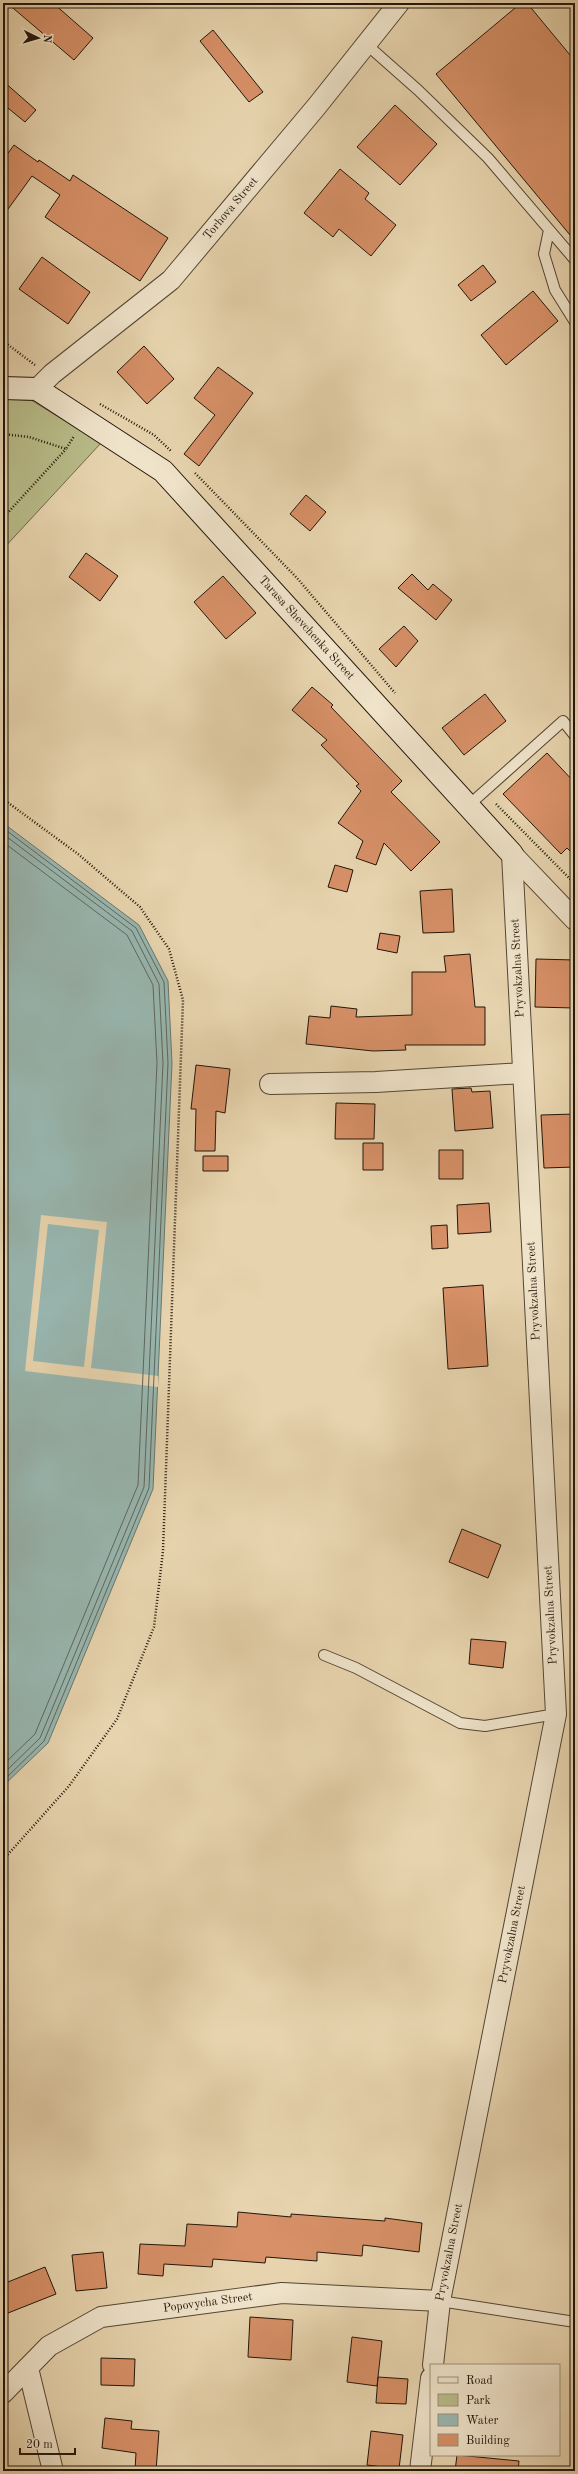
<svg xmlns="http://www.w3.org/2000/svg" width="578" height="2474" viewBox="0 0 578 2474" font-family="'Old Standard TT',serif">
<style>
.green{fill:#b8bc89;stroke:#6e694a}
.water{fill:#98b7b1;stroke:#69776e}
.pier{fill:#e7d4ae;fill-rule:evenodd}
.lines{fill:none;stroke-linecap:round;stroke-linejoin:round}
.shore{stroke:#5e665e;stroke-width:1}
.building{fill:#d79067;stroke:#23160a}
.lane-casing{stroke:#544633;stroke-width:12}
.street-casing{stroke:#544633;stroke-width:22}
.secondary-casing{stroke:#23160a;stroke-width:24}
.path{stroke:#23160a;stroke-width:2.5;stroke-dasharray:1 2;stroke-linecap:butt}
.lane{stroke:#efe3ca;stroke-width:10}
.street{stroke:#efe3ca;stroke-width:20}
.secondary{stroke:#efe3ca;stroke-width:22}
.labels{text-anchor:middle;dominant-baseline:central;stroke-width:3.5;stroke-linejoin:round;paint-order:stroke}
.street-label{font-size:12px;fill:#23160a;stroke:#efe3ca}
</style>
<rect width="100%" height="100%" fill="#e7d4ae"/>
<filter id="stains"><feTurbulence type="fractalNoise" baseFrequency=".005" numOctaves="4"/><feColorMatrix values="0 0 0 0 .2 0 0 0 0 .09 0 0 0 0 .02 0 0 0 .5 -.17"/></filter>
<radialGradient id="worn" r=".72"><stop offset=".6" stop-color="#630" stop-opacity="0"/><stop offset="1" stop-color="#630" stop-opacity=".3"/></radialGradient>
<!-- green -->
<path class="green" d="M3,399l28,1 70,43 -98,106z"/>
<!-- water -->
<path class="water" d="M3,823l136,102 29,56 4,82 -19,426 -105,254 -45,43z"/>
<!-- pier -->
<path class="pier" d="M41,1215l66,7 -16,146 67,8v11l-133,-16zM48,1224l51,6 -15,137 -51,-6z"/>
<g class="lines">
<!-- shore -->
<path class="shore" d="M3,828l133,100 28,54 4,81 -19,425 -105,253 -41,40
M3,834l129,97 27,53 4,79 -19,424 -104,251 -37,36
M3,842l124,93 26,50 4,78 -19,422 -103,249 -32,31"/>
</g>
<!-- building -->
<path class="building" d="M7,3h46l40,35 -19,22z
M521,3h6l48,58v180l-139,-167z
M213,30l50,62 -14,10 -49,-61z
M3,81l33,29 -11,12 -22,-18z
M395,105l42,39 -37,41 -43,-38z
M14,145l24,17 1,-2 31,21 3,-6 95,63 -28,43 -95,-64 15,-22 -28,-19 -29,40v-56z
M340,169l29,24 -4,6 31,26 -25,31 -32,-27 -6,8 -29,-24z
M42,257l48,35 -22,32 -49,-35z
M483,265l13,17 -25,19 -13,-16z
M533,291l25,30 -52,44 -25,-30z
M144,346l30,33 -27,25 -30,-32z
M218,367l35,26 -54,73 -15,-12 31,-39 -21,-17z
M306,495l20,17 -16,19 -20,-17z
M86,553l32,23 -18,25 -31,-24z
M412,574l16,16 5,-6 19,16 -16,20 -38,-32z
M223,576l33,37 -30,26 -32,-37z
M404,626l14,15 -22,26 -17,-18z
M312,687l21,18 -2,2 71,74 -11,11 49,50 -29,29 -27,-28 -8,22 -20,-7 7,-17 -25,-18 23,-32 -5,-5 3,-2 -38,-39 6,-5 -35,-30z
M485,694l21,27 -42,34 -22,-27z
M547,753l28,30v73l-8,-8 -6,6 -58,-60z
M335,865l18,5 -6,22 -19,-5z
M452,889l2,43 -31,1 -3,-42z
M380,933l20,3 -3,17 -20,-4z
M470,954l5,53h10v38h-80l1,5 -33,1 -67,-7 3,-28 21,2 1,-12 26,3 -1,8 56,-2v-43h34l-2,-16z
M536,959l39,1 -1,48 -39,-1z
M196,1065l34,4 -5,44 -9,-2 -1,40h-20l1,-42h-5z
M471,1088l1,4 18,-1 3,37 -38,3 -3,-42z
M336,1103l39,1 -1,35h-39z
M575,1114v53l-31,1 -3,-53z
M363,1143h20v27h-20z
M439,1150h24v29h-24z
M203,1156h25v15h-25z
M489,1203l2,29 -33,2 -1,-29z
M447,1225l1,23 -16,1 -1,-23z
M483,1285l5,81 -40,3 -5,-81z
M462,1529l39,16 -13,33 -39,-16z
M471,1639l35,3 -3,26 -34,-4z
M238,2212l53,5v-3l94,7v-3l37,5 -3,29 -56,-7 -1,11 -45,-4v9l-51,-4 -1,6 -52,-4 -1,8 -48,-3 -1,12 -25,-2 2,-30 45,2 2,-22 50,3z
M103,2252l4,36 -31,3 -4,-36z
M45,2267l11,27 -53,21v-31z
M250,2317l43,3 -2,40 -43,-3z
M352,2337l30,4 -5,45 -30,-4z
M101,2358l34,1 -1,27 -33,-1z
M378,2377l30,2 -2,25 -30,-1z
M105,2418l27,3 -1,8 28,2 -3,40 -21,-1 1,-17 -34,-5z
M371,2431l32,4 -4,34 -32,-4z
M457,2455l62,6 -1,10h-63z"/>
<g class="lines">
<defs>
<path id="lane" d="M366,44l52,46 70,68 87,102
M549,230l-5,24 11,36 20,32
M469,805l94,-84 12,15
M324,1655l32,13 104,55 25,3 71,-12
M440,2301l135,21"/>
<g id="street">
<path id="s1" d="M37,389l15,-15 119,-94 146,-174 82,-103"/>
<path d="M512,854l63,66"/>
<path d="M270,1084l106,-2 147,-9"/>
<path id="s2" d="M433,2365l7,-64 116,-587 -44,-860"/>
<path d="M28,2368l25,103"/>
<path id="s3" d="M3,2393l46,-47 52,-29 181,-24 158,8"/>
<path d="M420,2471l11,-93"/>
</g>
<g id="secondary">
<path id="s4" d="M3,388l34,1 126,82 349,383"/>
</g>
</defs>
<!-- lane casing -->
<use href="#lane" class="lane-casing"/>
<!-- street casing -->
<use href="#street" class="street-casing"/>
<!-- secondary casing -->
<use href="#secondary" class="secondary-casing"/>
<!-- path -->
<path class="path" d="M3,341l32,24
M100,404l54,31 17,16
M3,434l26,3 37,12 8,-13
M195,473l102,105 98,115
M3,518l63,-69
M3,799l75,55 62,53 29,42 14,51 -20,551 -9,76 -37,92 -48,67 -66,74
M496,804l79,80"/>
<!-- lane -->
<use href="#lane" class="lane"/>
<!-- street -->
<use href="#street" class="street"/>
<!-- secondary -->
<use href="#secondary" class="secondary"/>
</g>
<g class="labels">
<!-- street labels -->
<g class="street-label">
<text stroke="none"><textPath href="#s1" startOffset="266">Torhova Street</textPath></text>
<text stroke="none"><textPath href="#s4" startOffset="397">Tarasa Shevchenka Street</textPath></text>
<text transform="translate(518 968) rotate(-93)">Pryvokzalna Street</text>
<text transform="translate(534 1291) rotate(-93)">Pryvokzalna Street</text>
<text transform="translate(551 1615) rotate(-93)">Pryvokzalna Street</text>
<text stroke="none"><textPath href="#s2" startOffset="438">Pryvokzalna Street</textPath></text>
<text stroke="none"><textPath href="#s2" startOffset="114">Pryvokzalna Street</textPath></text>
<text stroke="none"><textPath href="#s3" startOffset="233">Popovycha Street</textPath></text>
</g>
</g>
<!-- margin -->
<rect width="578" height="2474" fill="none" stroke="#e7d4ae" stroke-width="16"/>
<rect x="4" y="4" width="570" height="2466" fill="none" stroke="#23160a" stroke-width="2"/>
<rect x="8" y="8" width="562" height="2458" fill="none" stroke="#23160a"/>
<!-- legend -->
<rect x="430" y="2364" width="130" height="92" fill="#efe3ca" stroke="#9d917d"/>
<rect x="438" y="2377" width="20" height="6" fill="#efe3ca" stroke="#9d917d"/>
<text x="466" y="2384" font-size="12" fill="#23160a">Road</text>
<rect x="438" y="2394" width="20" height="12" fill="#b8bc89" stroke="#9d917d"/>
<text x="466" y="2404" font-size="12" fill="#23160a">Park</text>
<rect x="438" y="2414" width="20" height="12" fill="#98b7b1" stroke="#9d917d"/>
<text x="466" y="2424" font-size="12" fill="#23160a">Water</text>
<rect x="438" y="2434" width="20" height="12" fill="#d79067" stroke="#9d917d"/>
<text x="466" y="2444" font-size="12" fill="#23160a">Building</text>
<!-- north arrow -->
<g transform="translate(38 38) rotate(95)" stroke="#efe3ca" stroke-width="3" paint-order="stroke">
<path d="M0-3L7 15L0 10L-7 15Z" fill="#23160a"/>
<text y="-6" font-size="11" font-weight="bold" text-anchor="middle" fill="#23160a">N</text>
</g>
<!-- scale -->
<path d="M20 2448v6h55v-6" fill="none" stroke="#23160a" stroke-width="2"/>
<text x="26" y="2448" font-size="12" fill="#23160a" stroke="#efe3ca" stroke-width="3" paint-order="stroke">20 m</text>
<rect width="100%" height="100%" filter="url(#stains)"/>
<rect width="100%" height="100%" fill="url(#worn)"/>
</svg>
